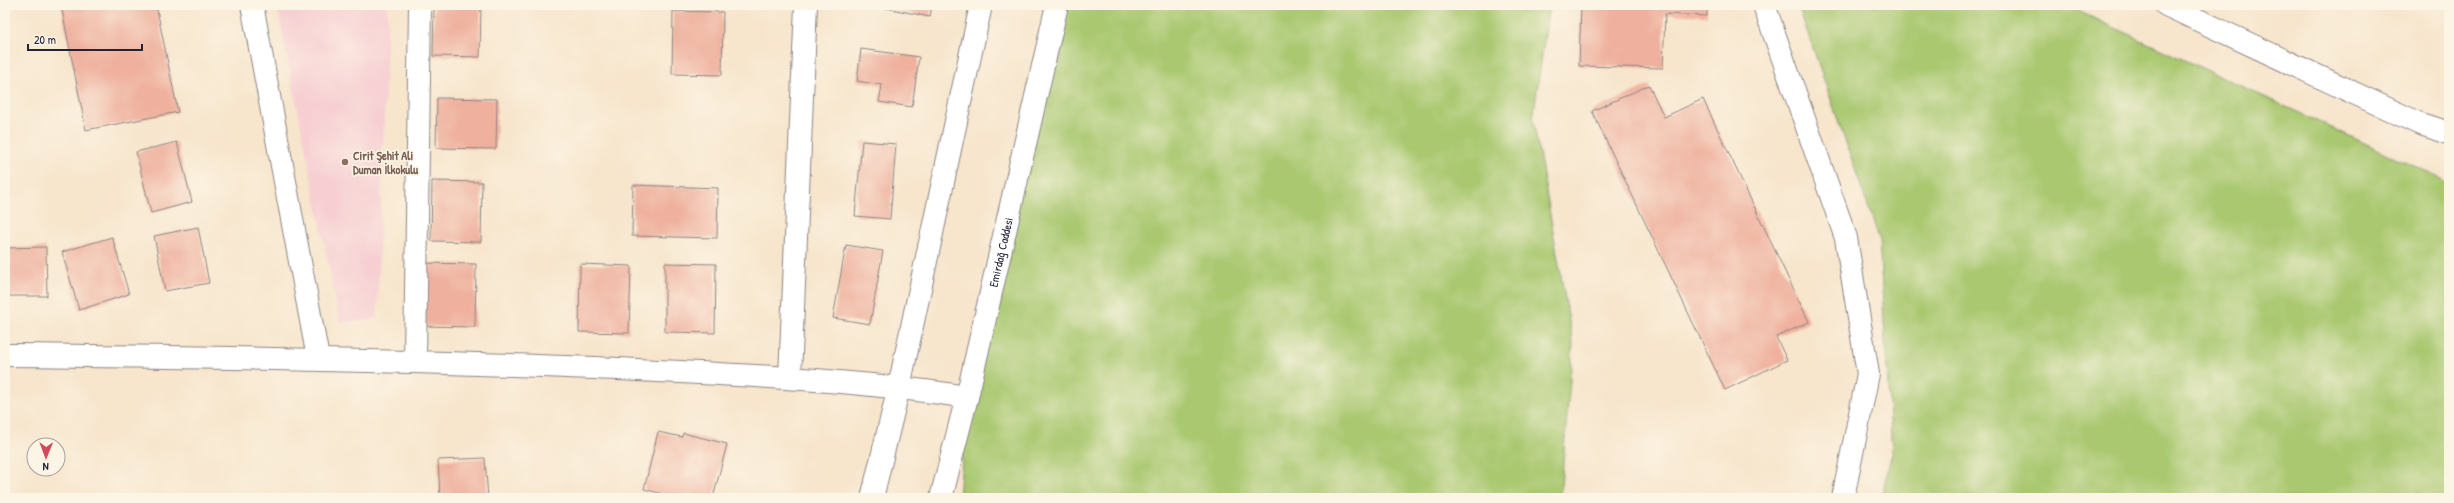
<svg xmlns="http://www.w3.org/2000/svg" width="2454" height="503" viewBox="0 0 2454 503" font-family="'Patrick Hand',sans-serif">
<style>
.built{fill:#f7cfd3}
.green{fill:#a9c870;stroke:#667556}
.building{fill:#efb19e}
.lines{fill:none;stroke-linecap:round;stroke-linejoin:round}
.street-casing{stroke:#8c8484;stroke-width:24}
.secondary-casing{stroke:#8c8484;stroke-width:24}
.street{stroke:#fff;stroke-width:22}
.secondary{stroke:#fff;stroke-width:22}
.education-dot{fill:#8d6e63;stroke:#fcf5e5;stroke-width:1.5}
.labels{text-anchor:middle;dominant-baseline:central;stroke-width:3;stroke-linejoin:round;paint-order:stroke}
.education-label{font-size:12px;font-weight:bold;fill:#785e54;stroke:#fcf5e5;text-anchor:start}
.street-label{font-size:12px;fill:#22223b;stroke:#fcf5e5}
</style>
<rect width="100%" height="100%" fill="#fcf5e5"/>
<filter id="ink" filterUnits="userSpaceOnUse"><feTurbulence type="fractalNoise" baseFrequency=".025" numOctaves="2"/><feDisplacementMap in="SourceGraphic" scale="8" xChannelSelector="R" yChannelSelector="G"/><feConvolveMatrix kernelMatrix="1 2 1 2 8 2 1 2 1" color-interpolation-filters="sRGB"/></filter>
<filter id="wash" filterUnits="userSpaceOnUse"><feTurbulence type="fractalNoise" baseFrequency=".012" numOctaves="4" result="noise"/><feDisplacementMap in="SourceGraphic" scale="16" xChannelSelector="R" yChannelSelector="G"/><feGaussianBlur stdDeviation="0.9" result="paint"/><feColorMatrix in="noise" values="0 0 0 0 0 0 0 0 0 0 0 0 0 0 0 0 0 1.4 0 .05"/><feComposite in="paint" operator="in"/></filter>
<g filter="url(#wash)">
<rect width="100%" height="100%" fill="#f7e5cc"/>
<!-- built -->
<path class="built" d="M277,5h111l-11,314 -37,4z"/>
<!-- green -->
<path class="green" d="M1053,5h496l-16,114 40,224 -13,155h-601l8,-101z
M1798,5h267l384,177v316h-568l11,-45 -13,-215z"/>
<g id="blocks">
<!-- building -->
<path class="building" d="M61,5h95l22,107 -92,18z
M434,5h47l-1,52 -47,-1z
M872,5h60l-2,12z
M1581,5h126v11l-42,-2 -2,54 -84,-2z
M673,11l50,1 -1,63 -50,-1z
M861,49l58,8 -7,50 -33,-5 3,-17 -25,-4z
M1649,85l15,32 39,-18 106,223 -33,15 11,23 -62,30 -133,-279z
M437,98l60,1 -1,50 -60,-1z
M862,141l34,3 -6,75 -35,-3z
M177,142l15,60 -41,11 -15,-61z
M432,181l50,1 -1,60 -50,-1z
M633,185l85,3 -1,50 -85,-2z
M198,227l11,56 -44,8 -11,-55z
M112,237l17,57 -50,16 -17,-58z
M846,245l37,6 -13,73 -37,-6z
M46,247l1,49h-42v-48z
M422,263l54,1 -1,63 -54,-1z
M665,263l51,1 -1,69 -50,-1z
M580,264l51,2 -2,67 -50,-1z
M658,432l24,5 1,-4 44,11 -14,54h-35l-34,-9z
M485,458l3,40h-48l-2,-38z"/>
</g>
</g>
<g filter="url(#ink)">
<use href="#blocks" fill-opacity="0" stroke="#8c8484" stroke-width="1"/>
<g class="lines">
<defs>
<path id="street" d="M252,5l66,353
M1764,5l82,233 22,136 -25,124
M2166,5l252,118 31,10
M5,355c197,2 394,5 590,13 125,6 248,10 372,29
M415,361l5,-356
M790,377l16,-372"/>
<g id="secondary">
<path d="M872,498l27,-111 82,-382"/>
<path id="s1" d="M941,498l26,-101 90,-392"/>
</g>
</defs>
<!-- street casing -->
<use href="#street" class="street-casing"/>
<!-- secondary casing -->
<use href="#secondary" class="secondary-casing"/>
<!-- street -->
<use href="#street" class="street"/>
<!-- secondary -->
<use href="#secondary" class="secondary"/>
</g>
</g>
<!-- markers -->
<circle class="education-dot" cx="345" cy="162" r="4"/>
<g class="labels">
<!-- education labels -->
<g class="education-label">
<text x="353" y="155">Cirit Şehit Ali<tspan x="353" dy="14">Duman İlkokulu</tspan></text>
</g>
<!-- street labels -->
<g class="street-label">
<text stroke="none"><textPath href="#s1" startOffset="253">Emirdağ Caddesi</textPath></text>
</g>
</g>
<!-- margin -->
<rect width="2454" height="503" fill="none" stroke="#fcf5e5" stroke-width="20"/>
<!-- north arrow -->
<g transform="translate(46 457) rotate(181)"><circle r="19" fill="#fcf5e5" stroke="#a5a1a1"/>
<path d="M0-3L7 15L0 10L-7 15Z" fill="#d1495b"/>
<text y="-6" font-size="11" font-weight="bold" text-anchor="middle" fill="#22223b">N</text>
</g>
<!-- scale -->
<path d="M28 44v6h114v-6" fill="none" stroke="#22223b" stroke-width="2"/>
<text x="34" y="44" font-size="12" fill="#22223b" stroke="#fcf5e5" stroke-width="3" paint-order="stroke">20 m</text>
</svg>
